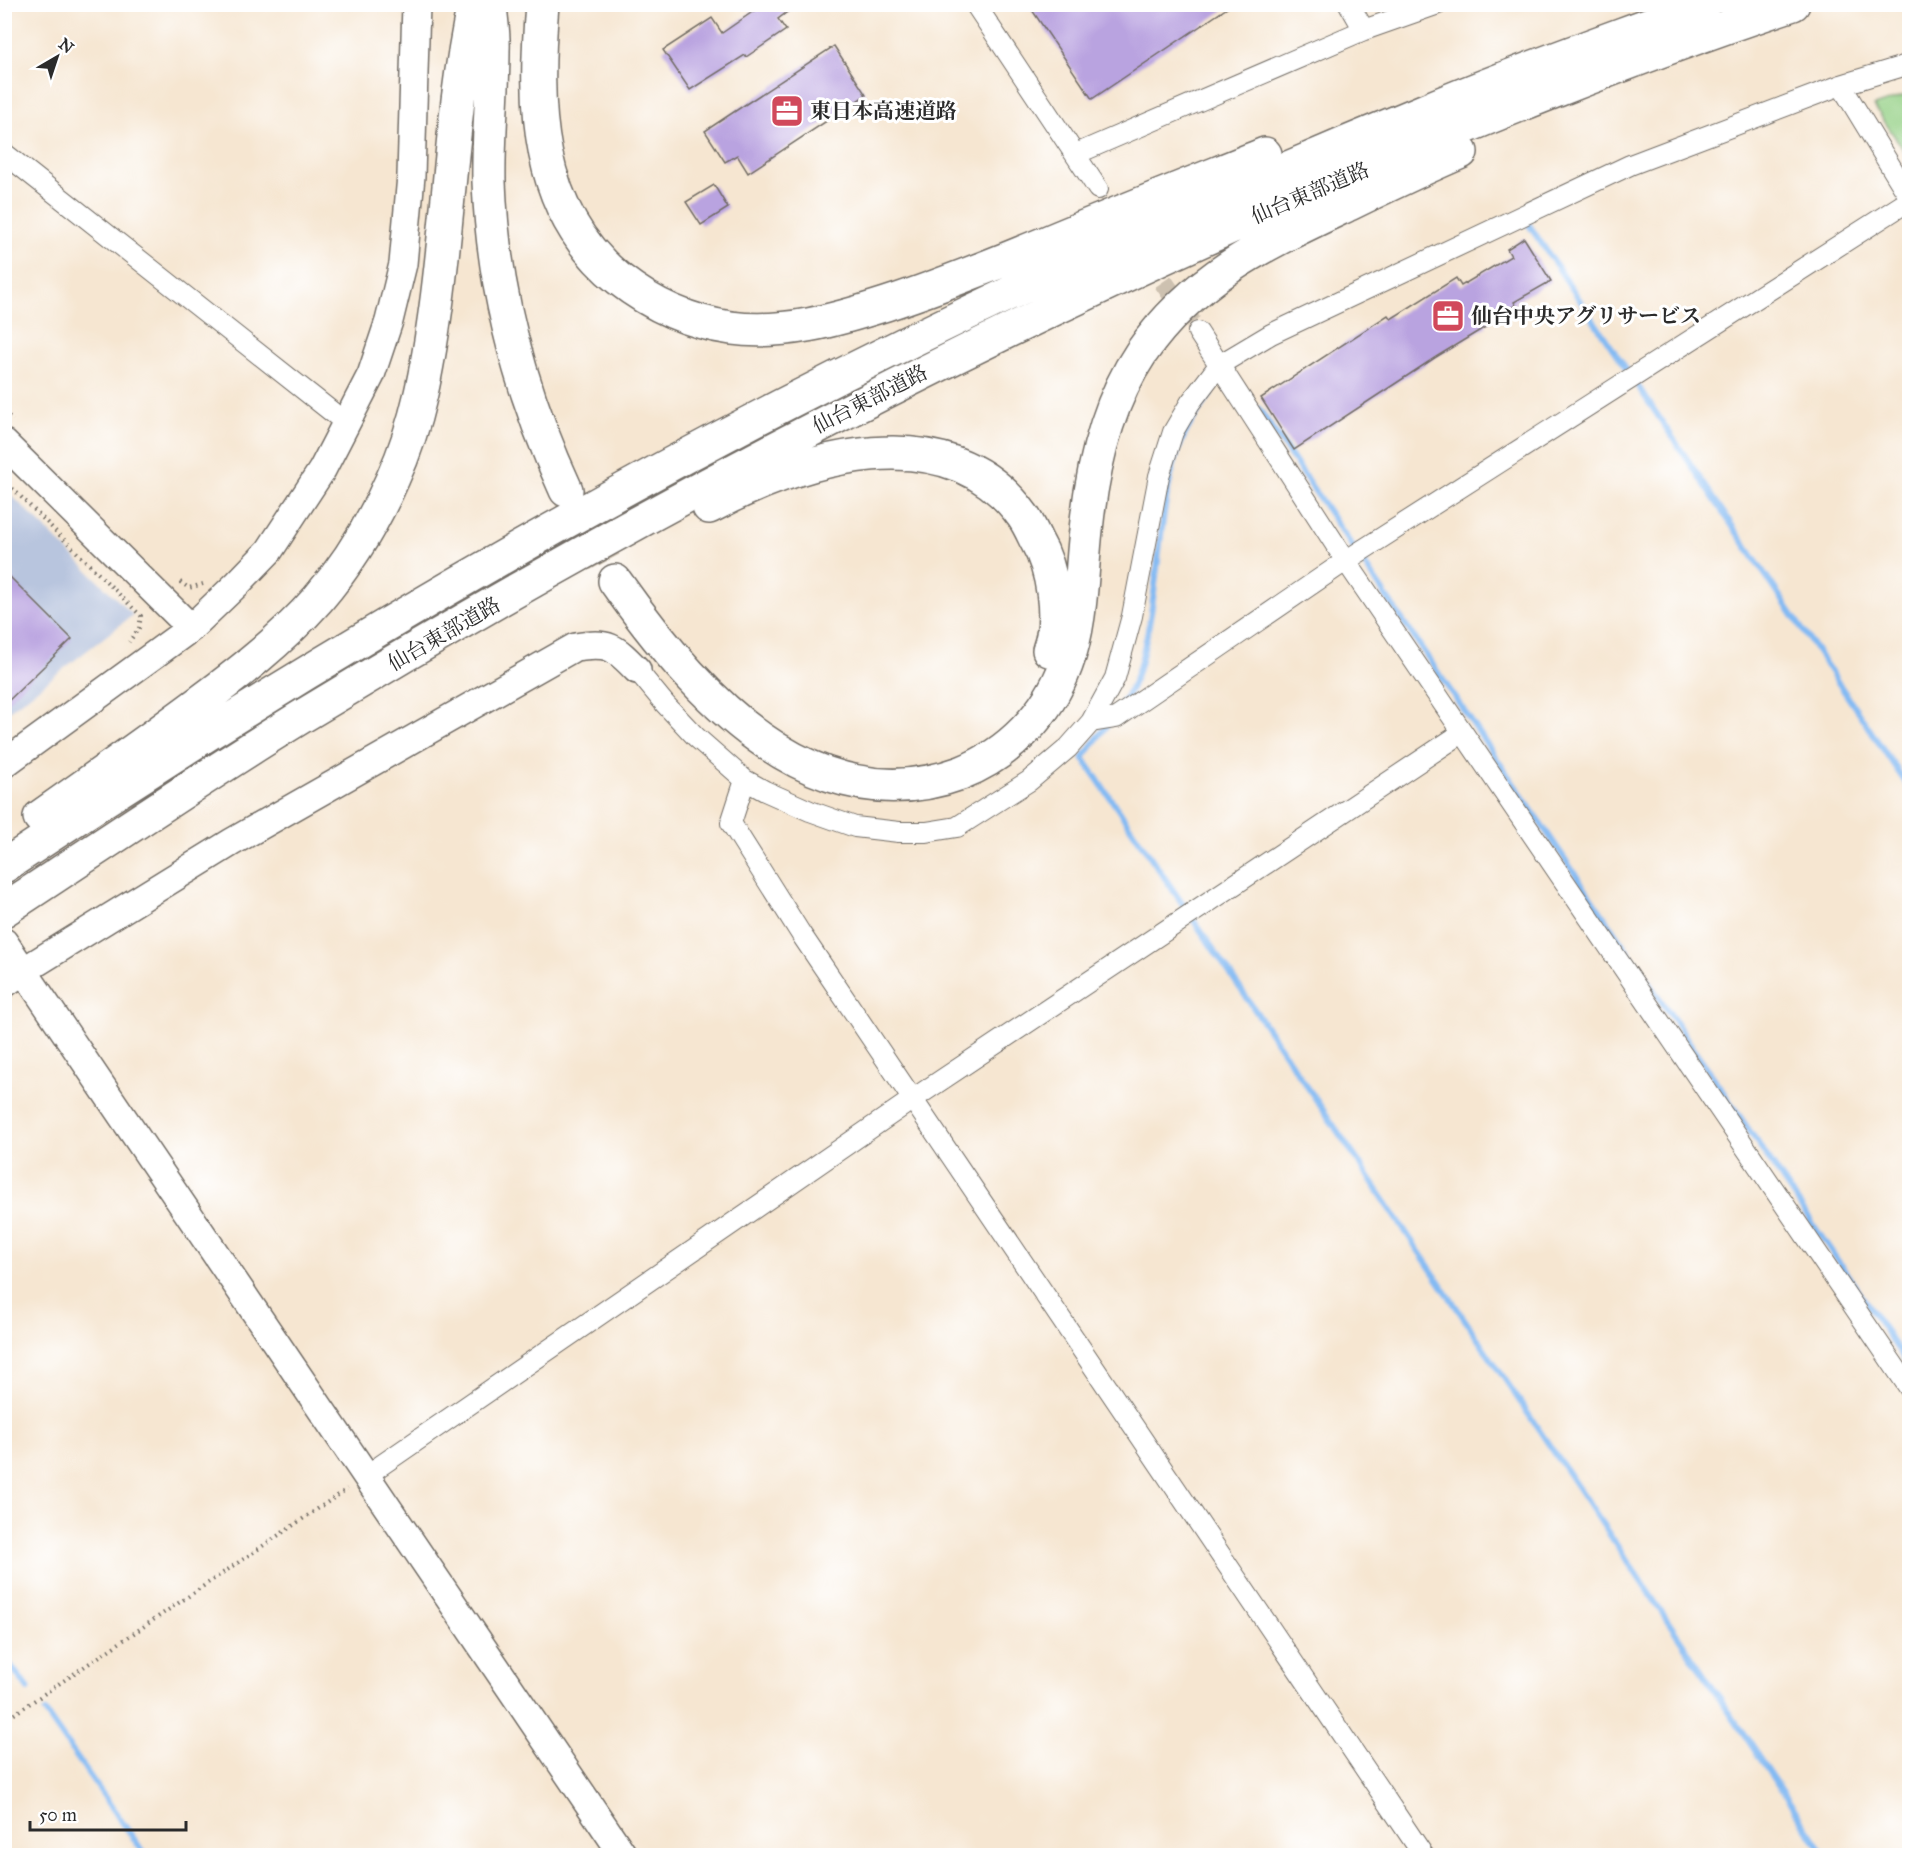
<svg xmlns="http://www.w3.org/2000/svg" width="1914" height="1860" viewBox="0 0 1914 1860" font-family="'IM FELL Great Primer','Noto Serif JP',serif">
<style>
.industrial{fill:#b8c5de}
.green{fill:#94d085;stroke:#607e58;stroke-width:1.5}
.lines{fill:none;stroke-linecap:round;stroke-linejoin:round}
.stream{stroke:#83baf3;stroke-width:6}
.building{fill:#b9a3e0}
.street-tunnel{stroke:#cdc1b0;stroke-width:20;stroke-dasharray:20 10;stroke-linecap:butt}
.highway-tunnel{stroke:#cdc1b0;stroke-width:33;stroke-dasharray:33 16;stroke-linecap:butt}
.street-casing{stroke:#726c65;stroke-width:22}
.secondary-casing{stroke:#726c65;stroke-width:30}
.highway-casing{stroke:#726c65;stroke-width:36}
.path{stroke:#726c65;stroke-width:4;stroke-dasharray:1.5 4.5;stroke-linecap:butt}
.street{stroke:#fff;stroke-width:20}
.secondary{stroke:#fff;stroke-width:27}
.highway{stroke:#fff;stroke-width:33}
.labels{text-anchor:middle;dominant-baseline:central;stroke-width:6;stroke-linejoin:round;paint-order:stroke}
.poi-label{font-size:21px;font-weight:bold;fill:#2b2b2b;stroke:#fff;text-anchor:start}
.street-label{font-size:21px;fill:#2b2b2b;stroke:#fff}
</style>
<rect width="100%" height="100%" fill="#fff"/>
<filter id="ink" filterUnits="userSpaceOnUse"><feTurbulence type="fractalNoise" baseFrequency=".0167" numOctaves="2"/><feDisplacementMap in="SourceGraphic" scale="12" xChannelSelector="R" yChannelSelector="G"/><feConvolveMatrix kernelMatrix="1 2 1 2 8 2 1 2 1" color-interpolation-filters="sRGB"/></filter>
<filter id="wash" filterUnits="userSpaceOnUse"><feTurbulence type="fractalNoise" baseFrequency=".008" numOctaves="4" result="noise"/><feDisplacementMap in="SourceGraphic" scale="24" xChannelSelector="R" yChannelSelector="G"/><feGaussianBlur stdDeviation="1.35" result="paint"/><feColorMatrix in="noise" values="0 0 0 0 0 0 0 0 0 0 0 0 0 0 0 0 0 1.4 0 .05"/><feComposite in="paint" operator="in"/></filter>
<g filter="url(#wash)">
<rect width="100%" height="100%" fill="#f6e6d1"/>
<!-- industrial -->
<path class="industrial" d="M5,489l128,126 -128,99z"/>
<!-- green -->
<path class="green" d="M1909,94h1l-1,64 -35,-52z"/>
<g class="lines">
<!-- stream -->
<path class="stream" d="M1527,222l383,567
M1259,409l651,958
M1121,705c18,-25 22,-51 28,-81 11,-57 11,-122 30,-176 7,-20 20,-38 32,-55
M1107,725l-24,33 279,409 464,689
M4,1656l24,33
M45,1712l101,144"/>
</g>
<g id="blocks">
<!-- building -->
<path class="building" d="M764,4h34l-20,15 8,11 -40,27 -1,-2 -55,35 -27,-40 49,-32 10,15z
M1028,4h205l-141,95z
M834,46l32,49 -118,78 -11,-18 -12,7 -20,-31z
M714,185l14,23 -27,17 -15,-23z
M1524,238l27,43 -37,21 2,3 -31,19 2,2 -51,31 -142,93 -33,-52 127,-83 3,4 65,-41 5,8 50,-30 -4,-7z
M4,571l68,68 -68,66z"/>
</g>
</g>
<g filter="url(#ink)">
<use href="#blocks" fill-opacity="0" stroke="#726c65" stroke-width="1.5"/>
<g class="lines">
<!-- street-tunnel -->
<path class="street-tunnel" d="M1146,257l52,75"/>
<!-- highway-tunnel -->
<path class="highway-tunnel" d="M566,490l49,91"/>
<defs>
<path id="street" d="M975,4l123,185
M1364,30l74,-26
M1841,85l69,113
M4,153l342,270
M1076,154l288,-124 -15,-26
M1198,332l148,229 564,828
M637,670l28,34 31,33 49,43 20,11 45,20 45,16 44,5h27l31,-5 72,-46 39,-33 23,-26 24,-44 17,-62 27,-140 14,-44 17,-29 29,-38 52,-31 359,-169 211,-80 69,-21
M1091,722l25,-4 234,-160 560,-358
M745,780l-14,43 70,111 623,922
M367,1475l546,-376 549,-366"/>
<path id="secondary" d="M4,443l187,185
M4,764l187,-136 47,-45 31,-32 53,-81 49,-95 18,-54 14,-57 8,-88 5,-172
M4,942l620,914
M4,984l19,-13 209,-129 343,-195c34,-5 39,-1 62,23"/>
<path id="highway" d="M490,4c1,16 4,31 3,46 0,44 -5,88 -4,132 4,107 32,211 77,308
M542,4c-8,101 -8,206 77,275 33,26 69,43 112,49 53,7 105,-8 155,-24 55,-18 109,-40 162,-62 72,-30 145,-59 217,-88
M709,507c93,-49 239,-96 314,9 5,7 9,16 13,24 17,29 25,78 13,110
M615,581c77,109 196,247 346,192 48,-19 87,-59 105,-108 16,-42 15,-91 20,-135 6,-61 20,-125 55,-177 54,-78 126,-110 208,-149 37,-18 74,-36 112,-52
M40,817c51,-36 102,-72 152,-109 45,-33 89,-67 126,-109 31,-36 56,-78 75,-121 25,-54 35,-113 43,-171 14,-101 16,-203 38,-303
M4,866c250,-167 510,-322 777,-460 210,-108 426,-206 645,-296 91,-39 185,-71 278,-106
M4,910c99,-65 196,-131 297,-193 328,-199 669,-378 1021,-530 155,-66 312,-130 471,-183"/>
</defs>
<!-- street casing -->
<use href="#street" class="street-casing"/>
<!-- secondary casing -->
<use href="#secondary" class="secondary-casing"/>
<!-- highway casing -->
<use href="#highway" class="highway-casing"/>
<!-- path -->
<path class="path" d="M4,412l9,8
M4,480l137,136 -2,12 -10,14
M180,582l9,6 14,-4
M4,1721l343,-232"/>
<!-- street -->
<use href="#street" class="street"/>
<!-- secondary -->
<use href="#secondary" class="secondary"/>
<!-- highway -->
<use href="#highway" class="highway"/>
</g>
</g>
<!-- icons -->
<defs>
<symbol id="office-square" viewBox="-11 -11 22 22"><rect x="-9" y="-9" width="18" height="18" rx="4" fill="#d1495b" stroke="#fff"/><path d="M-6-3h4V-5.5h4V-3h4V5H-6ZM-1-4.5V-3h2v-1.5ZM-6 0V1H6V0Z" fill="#fff"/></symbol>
</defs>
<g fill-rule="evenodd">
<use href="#office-square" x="768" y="92" width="38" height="38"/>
<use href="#office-square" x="1429" y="297" width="38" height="38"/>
</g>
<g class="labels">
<!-- poi labels -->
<g class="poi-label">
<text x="810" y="111">東日本高速道路</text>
<text x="1471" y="316">仙台中央アグリサービス</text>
</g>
<!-- street labels -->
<g class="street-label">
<text transform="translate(1310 193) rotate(-23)">仙台東部道路</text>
<text transform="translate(870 399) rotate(-27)">仙台東部道路</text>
<text transform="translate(444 634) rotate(-30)">仙台東部道路</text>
</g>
</g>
<!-- margin -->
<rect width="1914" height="1860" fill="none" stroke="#fff" stroke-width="24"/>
<!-- north arrow -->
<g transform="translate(57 57) rotate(39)" stroke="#ffffff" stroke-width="4.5" paint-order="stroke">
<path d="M0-4.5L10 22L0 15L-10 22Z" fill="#2b2b2b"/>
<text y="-9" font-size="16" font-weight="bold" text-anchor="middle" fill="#2b2b2b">N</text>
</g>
<!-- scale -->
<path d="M30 1821v9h156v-9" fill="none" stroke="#2b2b2b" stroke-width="3"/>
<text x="39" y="1821" font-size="18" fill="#2b2b2b" stroke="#ffffff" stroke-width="4.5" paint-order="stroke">50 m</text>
</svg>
